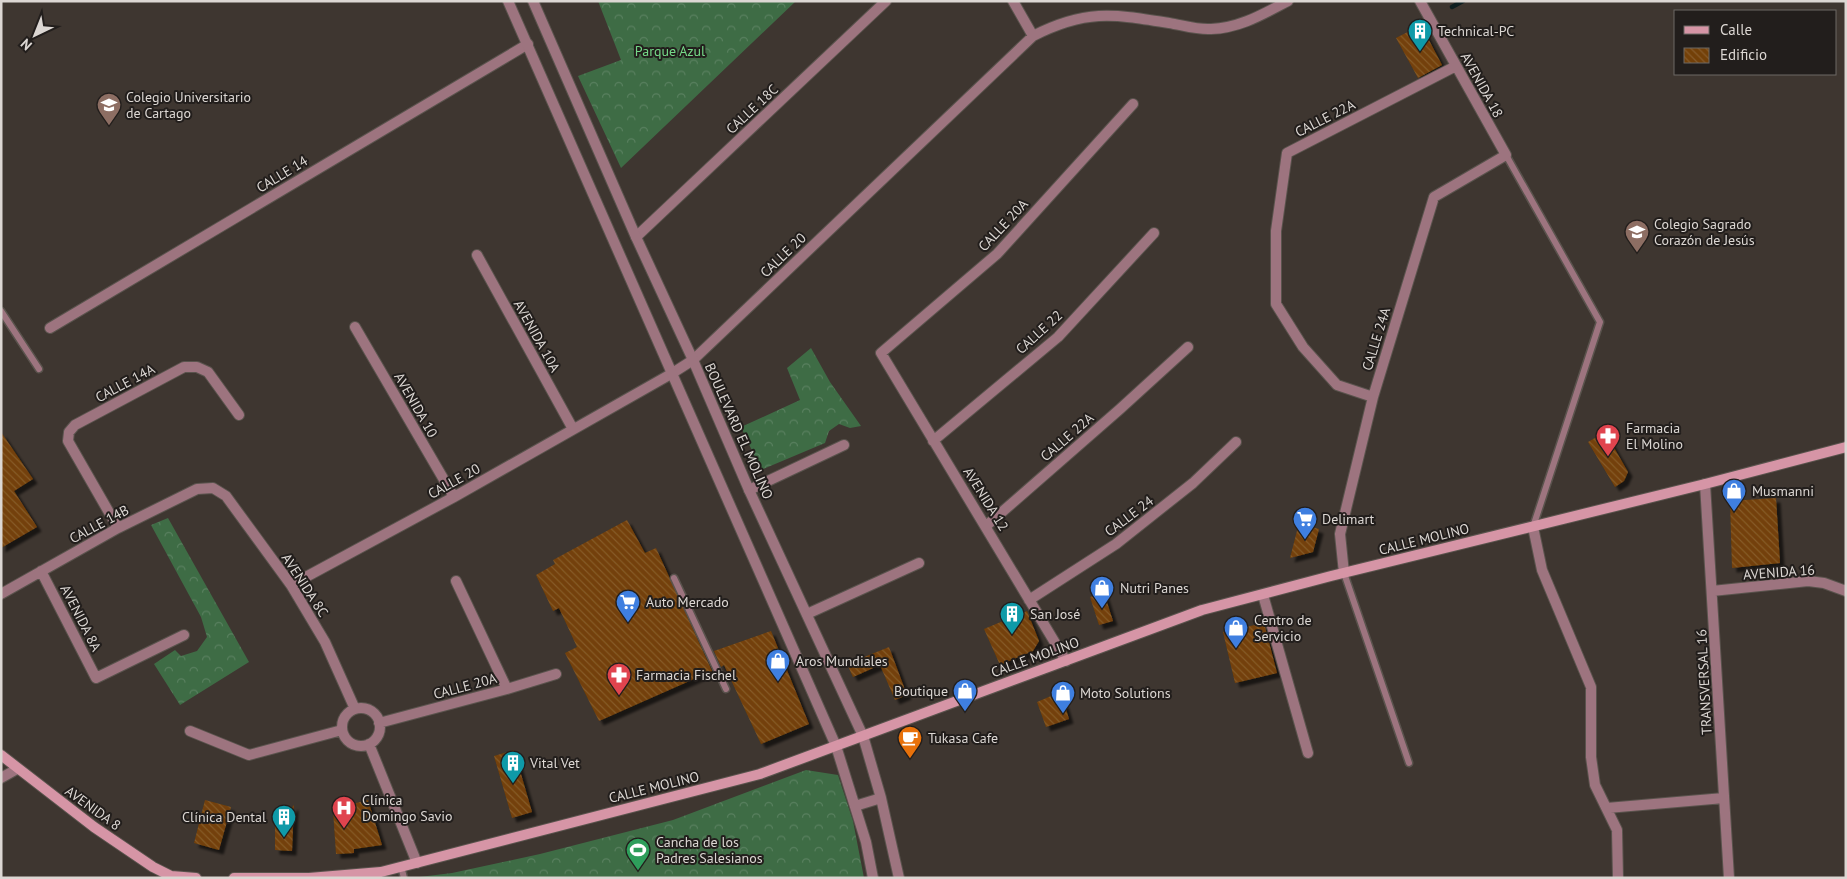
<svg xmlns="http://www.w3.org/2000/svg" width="1847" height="879" viewBox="0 0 1847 879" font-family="'PT Sans',sans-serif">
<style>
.forest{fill:url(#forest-crowns)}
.pitch{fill:#3e6c45}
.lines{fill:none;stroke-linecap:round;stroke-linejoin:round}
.stream{stroke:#0d1e20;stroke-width:4.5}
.building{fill:url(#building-back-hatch);filter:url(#shadow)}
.service-casing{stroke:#5a534d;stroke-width:9}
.minor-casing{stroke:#5a534d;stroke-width:12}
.tertiary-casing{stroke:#5a534d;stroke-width:12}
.secondary-casing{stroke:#5a534d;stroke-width:12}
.service{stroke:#9d747f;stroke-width:6}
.minor{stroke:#9d747f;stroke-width:10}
.tertiary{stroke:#9d747f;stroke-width:10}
.secondary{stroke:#d695a6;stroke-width:10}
.labels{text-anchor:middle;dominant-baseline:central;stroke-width:4;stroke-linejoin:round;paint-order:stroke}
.poi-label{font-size:14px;fill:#dcd7d3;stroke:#221e1c;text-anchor:start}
.park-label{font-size:14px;fill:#75d988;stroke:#221e1c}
.street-label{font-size:14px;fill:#dcd7d3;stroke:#221e1c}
</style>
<defs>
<pattern id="forest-crowns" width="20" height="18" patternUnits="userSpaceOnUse" patternTransform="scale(1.25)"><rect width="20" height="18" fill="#3e6c45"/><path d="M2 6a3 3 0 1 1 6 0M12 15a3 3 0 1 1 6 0" fill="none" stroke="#59805f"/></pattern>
<pattern id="building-back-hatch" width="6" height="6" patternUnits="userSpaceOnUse" patternTransform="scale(1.25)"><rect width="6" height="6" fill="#734008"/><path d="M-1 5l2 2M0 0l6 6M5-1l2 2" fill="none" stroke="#865b2b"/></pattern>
<filter id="shadow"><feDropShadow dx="4.5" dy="4.5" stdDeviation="1" flood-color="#0009"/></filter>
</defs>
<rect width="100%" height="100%" fill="#3e3630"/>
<!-- forest -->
<path class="forest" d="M598,1h198l-175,167 -43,-92 43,-16z
M811,348l19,34 31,44 -11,2 -11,-4 -10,7 -4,12 -64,27 -20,-43 59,-27 -13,-32z
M168,518l81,144 -69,43 -26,-41 21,-14 6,6 16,-5 10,-14 -6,-20 -50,-92z
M806,770l32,5 15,46 11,57h-453l41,-5 88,-19 133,-34z"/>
<!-- pitch -->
<path class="pitch" d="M647,865l4,13h-45z"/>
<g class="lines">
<!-- stream -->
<path class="stream" d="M1452,7l11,-6"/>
</g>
<!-- building -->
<path class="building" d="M1421,25l21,40 -24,13 -22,-40z
M1,432l32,47 -19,12 23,36 -36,21z
M1605,432l23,40 -4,9 -9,6 -27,-45z
M1776,498l4,65 -48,5 -2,-67z
M627,520l18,33 11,-5 56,123 -113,50 -34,-68 12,-6 -18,-39 -6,3 -17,-36 19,-11 -2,-4z
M1299,523l20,6 -6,23 -23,6z
M1104,593l9,28 -14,4 -9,-28z
M1027,611l12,30 -6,10 -33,14 -16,-36z
M1264,623l13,50 -42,10 -12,-51z
M771,631l38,93 -48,20 -37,-79 -3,2 -7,-16z
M889,647l18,48 -12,5 -15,-35 -27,12 -6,-13z
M1051,696l5,9 8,-2 5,16 -23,8 -9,-25z
M514,750l18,62 -20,6 -18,-62z
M205,800l26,7 -12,43 -25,-7z
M368,800l14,45 -28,4v4l-18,1 -3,-44 19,-1v-5z
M294,805l-2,46 -17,-1v-24z"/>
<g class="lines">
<defs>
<path id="service" d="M1506,155l94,167 -67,205
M1,311l38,58
M1344,573l65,190
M674,578l52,111
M401,866l3,12"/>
<path id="minor" d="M1013,1l20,35
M636,237l250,-236
M477,255l96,174
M355,327l99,170
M50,328l478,-284
M1373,397l-36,-12 -34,-38 -27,-43v-73l11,-78 169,-87
M933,441l125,-104 96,-104
M1705,484l24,394
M749,490l95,-45
M986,526l134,-117 68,-62
M1533,527l9,43 49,117v70l4,28 22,45 1,48
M118,528l-50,-87 1,-9 6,-7 109,-58h13l11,5 31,43
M41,571l55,107 88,-43
M1344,573l-4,-39 33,-137 61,-200 72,-42 -86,-154
M456,581l51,108
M291,585l163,-88 217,-123 22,-14 340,-324c53,-27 80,-22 136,-13 13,2 28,7 42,6 29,-1 52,-15 77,-28
M1712,591l96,-10 16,2 22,8
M1,594l117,-66 79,-39 16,-1 13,8 65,89 34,57 30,67
M1263,595l45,158
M1029,600l87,-56 77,-61 43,-41
M807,614l112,-51
M1066,661l-185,-308 116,-99 136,-150
M342 727a19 19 0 1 1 38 0a19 19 0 1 1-38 0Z
M379,723l128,-34 49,-15
M190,731l59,24 93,-25
M369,744l48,119
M1,778l16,-9
M1607,808l117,-10"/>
<path id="tertiary" d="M508,1l328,745 30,96 7,36
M533,1l103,236 57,123 56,130 114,246 18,62 18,80
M855,806l26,-8"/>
<path id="secondary" d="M1,755l93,72 59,40 18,9 25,2
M234,878h75l72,-6 379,-98 442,-164 129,-34 374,-92 141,-37"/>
</defs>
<!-- service casing -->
<use href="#service" class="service-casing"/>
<!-- minor casing -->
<use href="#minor" class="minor-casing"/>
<!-- tertiary casing -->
<use href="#tertiary" class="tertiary-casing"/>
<!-- secondary casing -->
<use href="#secondary" class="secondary-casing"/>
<!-- service -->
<use href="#service" class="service"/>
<!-- minor -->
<use href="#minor" class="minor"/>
<!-- tertiary -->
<use href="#tertiary" class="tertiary"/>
<!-- secondary -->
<use href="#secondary" class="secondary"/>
</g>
<!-- icons -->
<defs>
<symbol id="building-pin" viewBox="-11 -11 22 30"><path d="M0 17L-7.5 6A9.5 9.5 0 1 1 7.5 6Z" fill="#0f9aa8" stroke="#221e1c"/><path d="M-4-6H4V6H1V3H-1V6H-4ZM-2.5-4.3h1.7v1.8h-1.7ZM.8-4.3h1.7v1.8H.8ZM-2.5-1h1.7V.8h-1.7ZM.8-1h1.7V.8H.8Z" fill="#fff"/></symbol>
<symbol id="university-pin" viewBox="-11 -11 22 30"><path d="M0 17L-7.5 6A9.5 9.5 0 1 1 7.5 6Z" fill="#8d6e63" stroke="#221e1c"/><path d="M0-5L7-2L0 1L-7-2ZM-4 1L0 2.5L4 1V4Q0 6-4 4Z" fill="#fff"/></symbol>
<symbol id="school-pin" viewBox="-11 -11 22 30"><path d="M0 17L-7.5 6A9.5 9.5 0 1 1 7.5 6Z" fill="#8d6e63" stroke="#221e1c"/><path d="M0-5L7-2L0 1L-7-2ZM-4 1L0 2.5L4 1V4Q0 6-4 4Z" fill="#fff"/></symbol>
<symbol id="pharmacy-pin" viewBox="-11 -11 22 30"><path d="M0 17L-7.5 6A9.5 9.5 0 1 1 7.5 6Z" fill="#e0444e" stroke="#221e1c"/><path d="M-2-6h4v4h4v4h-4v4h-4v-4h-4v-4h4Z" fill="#fff"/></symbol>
<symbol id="shop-pin" viewBox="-11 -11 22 30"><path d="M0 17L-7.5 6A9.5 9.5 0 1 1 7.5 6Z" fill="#3f7fe0" stroke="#221e1c"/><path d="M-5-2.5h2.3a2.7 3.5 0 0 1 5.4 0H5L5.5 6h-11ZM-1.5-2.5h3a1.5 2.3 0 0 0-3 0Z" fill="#fff"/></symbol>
<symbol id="supermarket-pin" viewBox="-11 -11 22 30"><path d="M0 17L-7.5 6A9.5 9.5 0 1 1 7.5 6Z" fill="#3f7fe0" stroke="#221e1c"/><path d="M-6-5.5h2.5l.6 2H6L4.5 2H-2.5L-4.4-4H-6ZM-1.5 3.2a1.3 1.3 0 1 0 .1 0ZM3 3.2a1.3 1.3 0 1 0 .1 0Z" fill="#fff"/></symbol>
<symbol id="cafe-pin" viewBox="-11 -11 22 30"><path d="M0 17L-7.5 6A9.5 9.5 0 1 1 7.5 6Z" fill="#e8710a" stroke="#221e1c"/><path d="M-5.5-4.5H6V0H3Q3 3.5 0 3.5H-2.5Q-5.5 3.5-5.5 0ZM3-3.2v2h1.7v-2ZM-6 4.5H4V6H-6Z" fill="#fff"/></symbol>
<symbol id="hospital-pin" viewBox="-11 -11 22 30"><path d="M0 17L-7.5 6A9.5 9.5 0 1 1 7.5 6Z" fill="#e0444e" stroke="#221e1c"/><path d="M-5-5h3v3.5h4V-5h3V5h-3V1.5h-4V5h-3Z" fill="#fff"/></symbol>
<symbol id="stadium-pin" viewBox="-11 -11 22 30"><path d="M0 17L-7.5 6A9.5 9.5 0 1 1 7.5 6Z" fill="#2e9e5b" stroke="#221e1c"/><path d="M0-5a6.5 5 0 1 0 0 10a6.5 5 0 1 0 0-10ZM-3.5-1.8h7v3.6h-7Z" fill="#fff"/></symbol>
</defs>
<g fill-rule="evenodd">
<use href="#building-pin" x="1406" y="17" width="28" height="38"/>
<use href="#university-pin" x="95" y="91" width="28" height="38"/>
<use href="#school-pin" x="1623" y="218" width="28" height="38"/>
<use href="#pharmacy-pin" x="1594" y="422" width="28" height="38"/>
<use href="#shop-pin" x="1720" y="477" width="28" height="38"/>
<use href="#supermarket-pin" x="1291" y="505" width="28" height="38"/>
<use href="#shop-pin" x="1088" y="574" width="28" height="38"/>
<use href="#supermarket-pin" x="614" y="588" width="28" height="38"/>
<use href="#building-pin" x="998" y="600" width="28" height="38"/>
<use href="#shop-pin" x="1222" y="614" width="28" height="38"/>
<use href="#shop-pin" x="764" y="647" width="28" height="38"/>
<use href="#pharmacy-pin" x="605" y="661" width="28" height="38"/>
<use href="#shop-pin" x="951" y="677" width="28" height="38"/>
<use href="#shop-pin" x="1049" y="679" width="28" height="38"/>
<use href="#cafe-pin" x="896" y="724" width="28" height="38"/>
<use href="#building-pin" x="499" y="749" width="28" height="38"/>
<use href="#hospital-pin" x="330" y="794" width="28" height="38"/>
<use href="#building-pin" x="270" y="803" width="28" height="38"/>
<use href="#stadium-pin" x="624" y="836" width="28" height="38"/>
</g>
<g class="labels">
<!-- poi labels -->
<g class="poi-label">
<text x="1438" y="31">Technical-PC</text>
<text x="126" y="97">Colegio Universitario<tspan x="126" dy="16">de Cartago</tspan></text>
<text x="1654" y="224">Colegio Sagrado<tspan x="1654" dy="16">Corazón de Jesús</tspan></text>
<text x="1626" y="428">Farmacia<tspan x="1626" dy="16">El Molino</tspan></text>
<text x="1752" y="491">Musmanni</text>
<text x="1322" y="519">Delimart</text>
<text x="1120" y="588">Nutri Panes</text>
<text x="646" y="602">Auto Mercado</text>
<text x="1030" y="614">San José</text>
<text x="1254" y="620">Centro de<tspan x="1254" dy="16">Servicio</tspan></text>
<text x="796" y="661">Aros Mundiales</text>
<text x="636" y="675">Farmacia Fischel</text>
<text x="948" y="691" text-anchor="end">Boutique</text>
<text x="1080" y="693">Moto Solutions</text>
<text x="928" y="738">Tukasa Cafe</text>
<text x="530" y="763">Vital Vet</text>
<text x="362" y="800">Clínica<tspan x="362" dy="16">Domingo Savio</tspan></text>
<text x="266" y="817" text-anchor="end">Clínica Dental</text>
<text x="656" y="842">Cancha de los<tspan x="656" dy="16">Padres Salesianos</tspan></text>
</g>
<!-- park labels -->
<g class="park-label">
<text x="670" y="51">Parque Azul</text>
</g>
<!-- street labels -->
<g class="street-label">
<text transform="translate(1482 85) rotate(61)">AVENIDA 18</text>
<text transform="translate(752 109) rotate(-43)">CALLE 18C</text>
<text transform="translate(1325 118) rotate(-27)">CALLE 22A</text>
<text transform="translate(282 174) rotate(-31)">CALLE 14</text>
<text transform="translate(1003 225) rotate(-47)">CALLE 20A</text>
<text transform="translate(783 255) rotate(-44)">CALLE 20</text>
<text transform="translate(1039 332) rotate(-42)">CALLE 22</text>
<text transform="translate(537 336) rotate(61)">AVENIDA 10A</text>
<text transform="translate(1376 339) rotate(-73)">CALLE 24A</text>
<text transform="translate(125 383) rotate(-28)">CALLE 14A</text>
<text transform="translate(416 405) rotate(60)">AVENIDA 10</text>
<text transform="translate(739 431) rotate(66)">BOULEVARD EL MOLINO</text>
<text transform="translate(1067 437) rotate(-41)">CALLE 22A</text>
<text transform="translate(454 481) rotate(-29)">CALLE 20</text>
<text transform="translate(986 499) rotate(58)">AVENIDA 12</text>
<text transform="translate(1129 516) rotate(-37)">CALLE 24</text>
<text transform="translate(99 524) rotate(-28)">CALLE 14B</text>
<text transform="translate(1424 539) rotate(-14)">CALLE MOLINO</text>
<text transform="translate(1779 572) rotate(-4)">AVENIDA 16</text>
<text transform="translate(305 585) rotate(57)">AVENIDA 8C</text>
<text transform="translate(81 618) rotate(63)">AVENIDA 8A</text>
<text transform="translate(1035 657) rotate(-20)">CALLE MOLINO</text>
<text transform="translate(1704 682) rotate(-93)">TRANSVERSAL 16</text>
<text transform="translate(465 686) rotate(-15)">CALLE 20A</text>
<text transform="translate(654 787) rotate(-14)">CALLE MOLINO</text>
<text transform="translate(93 808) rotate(36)">AVENIDA 8</text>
</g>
</g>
<!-- border -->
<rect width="1847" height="879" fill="none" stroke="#dcd7d3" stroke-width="5"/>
<!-- legend -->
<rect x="1674" y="10" width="162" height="65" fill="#221e1c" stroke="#6c6865"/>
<rect x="1684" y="26" width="25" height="8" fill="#d695a6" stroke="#6c6865"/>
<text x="1720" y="35" font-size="15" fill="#dcd7d3">Calle</text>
<rect x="1684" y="48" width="25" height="15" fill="url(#building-back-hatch)" stroke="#6c6865"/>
<text x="1720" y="60" font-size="15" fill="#dcd7d3">Edificio</text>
<!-- north arrow -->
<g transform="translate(35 35) rotate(223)" stroke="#221e1c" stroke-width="4" paint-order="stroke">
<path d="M0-4L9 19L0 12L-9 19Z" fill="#dcd7d3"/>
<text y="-8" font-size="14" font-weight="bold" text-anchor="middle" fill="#dcd7d3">N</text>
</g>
</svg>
